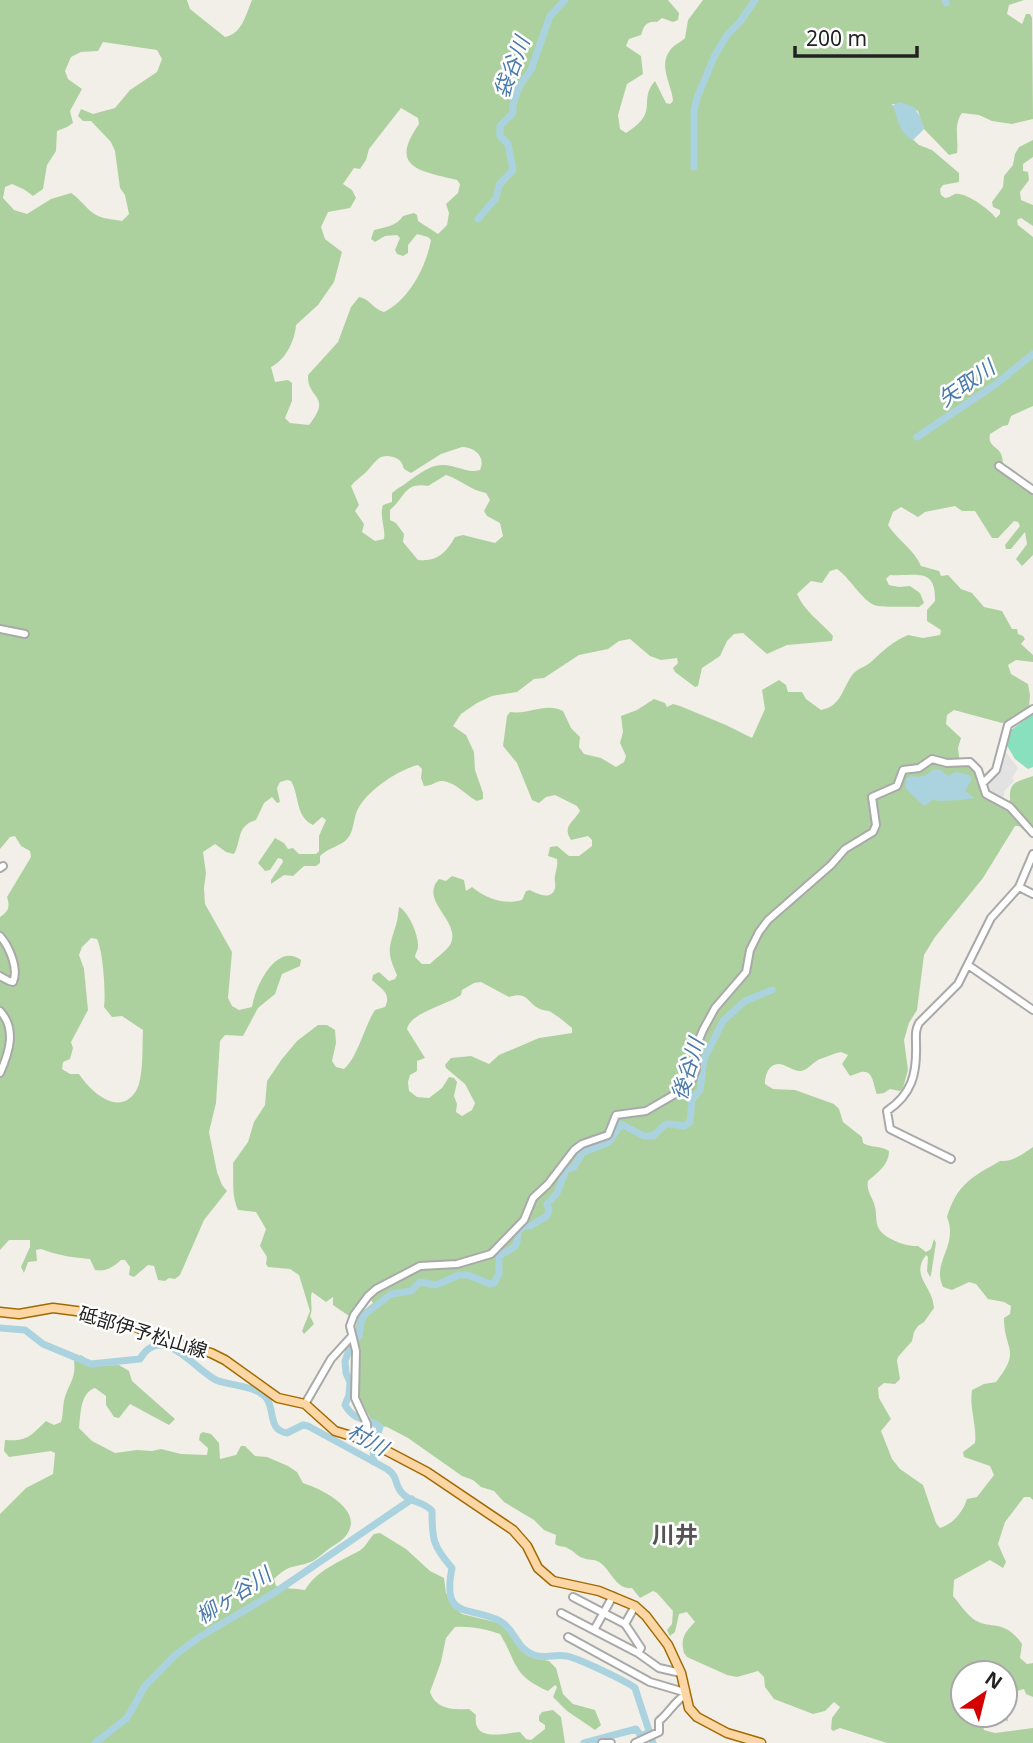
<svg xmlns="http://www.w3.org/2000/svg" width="1033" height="1743" viewBox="0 0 1033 1743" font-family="'Noto Sans','Noto Sans JP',sans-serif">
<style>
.forest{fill:#add19e;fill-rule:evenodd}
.pitch{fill:#88e0be}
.parking{fill:#e2e2e2}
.water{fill:#aad3df}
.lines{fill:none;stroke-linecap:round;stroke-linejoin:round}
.river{stroke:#aad3df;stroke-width:7}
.minor-casing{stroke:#a9a9a9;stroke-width:10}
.major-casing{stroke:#a06b00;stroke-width:11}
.minor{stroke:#fff;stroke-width:6}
.major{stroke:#fcd6a4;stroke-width:8}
.labels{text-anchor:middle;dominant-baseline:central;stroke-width:5;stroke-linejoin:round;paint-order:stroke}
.street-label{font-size:19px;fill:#222;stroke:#fff}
.water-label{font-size:21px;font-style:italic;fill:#4a7aab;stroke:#fff}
.quarter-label{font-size:23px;font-weight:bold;fill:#555;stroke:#fff}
</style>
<rect width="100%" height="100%" fill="#f2efe9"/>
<!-- forest -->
<path class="forest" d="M0,0h187l3,9 35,28c17,-3 21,-23 27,-37h416l11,13 -1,7 -5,2 -11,-4 -5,4c-11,-1 -13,4 -16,13l-12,4 -3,7 15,10 2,18 -16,10 -9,31 2,14 6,4c35,-22 11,-31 29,-52l11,22 4,1 3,-3c-1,-17 -16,-35 -2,-52 3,-4 10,-7 14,-11l3,-18 15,-20h321l-15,5 -2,9 15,10 4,-10h4l2,4 1,101 -21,5 -20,-3 -13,-6 -17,-2c-9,12 -3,27 -5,40l-8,2 -25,-26 -6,-18 -15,-7h-11l18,33 9,8 13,5 27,23v9l-16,3 -3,4 1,6 4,3c4,0 7,-3 10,-4 11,-2 35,16 41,24l4,-4v-4l-7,-3 -1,-5 11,-15 1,-11 9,-11 2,-11 4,-7 14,-7v17l-10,7v7l5,1 1,8 -9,12 1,8 12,5v21l-12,-8 -4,2 1,5 15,12v169l-22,10 -3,9 -5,1 -13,8c-2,11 4,11 10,18 4,6 2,15 6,21 4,9 18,17 27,19v63l-11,11 -6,-7 11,-15 -2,-12 -14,17h-5l-1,-4 15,-19 -2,-4 -4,-1 -16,17h-6l-17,-27h-13l-7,-5 -30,6 -7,5 -17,-10 -8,5 -5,13c9,15 26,24 33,41l18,5 2,5 7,-1 13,14 11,4 12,14 18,4 10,18h5l1,5 5,2 2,3 -4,5 12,11v7l-17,-2 -8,5 3,9 17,10 2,11 -1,12 -21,15 -6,1 -48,-13 -7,5 -1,9 15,14 -3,10 2,16c16,2 17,16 23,30l24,10c6,-9 2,-1 3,-11 1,-13 14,-13 23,-17v56l-5,2 -9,-8h-4l-32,52 -48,59 -11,18 -7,55 -8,13 -5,17 4,30 -5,18 -3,3 -10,-2 -6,4 -7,1c-4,-8 -3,-25 -16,-22 -4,1 -7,3 -11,4l-8,-12 6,-9 -7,-3c-7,1 -14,5 -21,7 -7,3 -12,11 -19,12 -9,1 -18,-10 -27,-6 -7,3 -9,12 -9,19l8,5 22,1 39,14 5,5 4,13 19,15 1,6c7,5 18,2 26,8 0,14 -12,22 -21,30 -2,11 5,16 7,26 2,7 0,15 4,22 6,10 28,18 39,17l8,6 5,-3 3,-10 2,4 -5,32 -1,2 -3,-6 1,-14 -2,-2c-16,21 7,31 8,53l-10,14 -6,4 -4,6 -2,9 -14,16 -1,4 3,18 -5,5 -11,-1 -6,5 1,10 12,21 -10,12 11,28 8,10 23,16 13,38 4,5c13,-4 23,-16 27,-29l10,-2 17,-22 -4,-9 -26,-9 -1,-5 12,-9c2,-18 -6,-35 -3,-53l12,-6 12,-2c26,-33 8,-31 8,-64l6,-4 1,-8 -7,-4 -16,-3 -12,-15 -7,-2 -17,8 -9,-3c-12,-25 16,-41 4,-70 10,-33 25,-40 53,-56 13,1 24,-8 33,-14v353l-3,-3h-6l-19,25 -7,22 8,18 -3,6 -13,-8 -36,20 -1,16c6,7 12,16 19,22 18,14 30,-2 50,26l-2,14 7,6 6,-1v34l-7,-3 -2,-5 -7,2 -11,17 2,13 -16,-3 -10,4 2,8 11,3 38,-5v15h-146l-47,-15 -7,3 -2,-2 1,-11 8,-11 -6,-5 -9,9 -12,3 -39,-15 -9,-12 -1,-10 -6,-6 -21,6 -10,-2 -40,-18 -3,-4c-4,-15 1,-21 11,-31l-8,-10 -8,2 -4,18 -5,4 -3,-6 5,-6 1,-13 -16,-18 -4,-2 -13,7 -8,-10c-14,2 -20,-14 -29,-23 -7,-7 -12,-4 -20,-7 -5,-1 -9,-7 -14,-9 -6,-4 -8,-1 -14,-5l1,-9 -12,-5 -10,-10 -30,-18 -10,-11 -13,-4 -8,-7 -11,-4 -54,-38 -21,-11 -13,-2 -15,-28 -2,-13 4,-33 -6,-21 4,-16 14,-11 -3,-4 -6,-2 -15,19 -16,-11v-8l-7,5 -14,-10c-3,8 2,16 -2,24l4,8 -10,10 -2,-3 8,-20 -11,-36 -9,-6 -22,-2 -2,-3 1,-7 -7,-11 6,-17 -10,-17 -18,-2c-7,-16 -4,-30 -5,-47l15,-21 6,-20 11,-17 2,-24 15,-22 15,-18 21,-16h9l8,5 1,13 -4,18 4,6 8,2c14,-12 20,-42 31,-59l10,-3c7,-14 -4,-18 -13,-27l1,-5 6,-3 10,9 6,-2 2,-4c-11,-24 -8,-27 -1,-50 2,-6 2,-12 3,-18 10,5 20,29 19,40 0,3 -3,7 -3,10l7,7h8c6,-6 16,-13 20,-19 13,-23 -32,-44 -11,-66l7,2 6,-5 12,4 2,11 6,-4c15,12 32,18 50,13l4,-9 4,-1c7,4 22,11 25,-2 1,-4 -1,-8 0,-12 1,-7 3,-10 2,-17l-9,-3 2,-9 7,-1 12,10h10l13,-10v-6l-4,-4 -17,4c-9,-14 2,-17 9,-29l-3,-5 -22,-11 -9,2 -7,6 -7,-3 -15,-37 -14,-17 4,-30 3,-4c19,3 35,-10 53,-1l8,17 9,9 -1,10 5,7 17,4 15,9 8,-5 2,-6 -6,-13 3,-11 -2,-16 16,-6 17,-11 11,4 2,4 6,-3 7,2 46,19 26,13 13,-29 -3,-19 17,-10 7,5 2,7h14l4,7 15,11c21,-4 21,-22 32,-36 5,-6 13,-7 19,-13 11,-10 21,-20 36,-26l15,3 17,-3 1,-5 -14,-9v-11l8,-9c1,-35 -20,-24 -45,-26l-4,4 3,6 10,2 11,-1 10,7 4,10 -5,4c-11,-1 -37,1 -45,-2 -12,-5 -25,-28 -37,-36l-7,2 -8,12 -11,-2 -14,13c7,17 24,28 36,42l-1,5 -45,4 -20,9 -24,-21 -9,1 -7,7 -7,15 -18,12 -4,18 -3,1 -20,-15 -2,-4 5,-5 -1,-5 -16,2 -11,-4 -20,-17 -11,2 -11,8 -29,6 -35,23 -10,1 -17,13 -25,4 -15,7 -16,11 -8,12 13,9 8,17 1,18 8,23v6l-6,2c-10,-5 -24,-21 -36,-20 -7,1 -9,5 -17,5l-3,-8 1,-9 -4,-4c-20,5 -48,24 -59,42 -6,9 -4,22 -11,31 -6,8 -19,9 -28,18v7l-4,3h-12l-11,10 -9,-1 -13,9v-4l12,-18 -1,-3 -4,-1 -8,12 -5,1 -7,-8 17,-25 9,5 4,6 5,-1 6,6h17l3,-3v-15l7,-16 -4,-3 -9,8c-18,-9 -13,-28 -22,-44l-4,-1 -7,2 -3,6 3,14 -3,1 -5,-6 -8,6 -8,17c-20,6 -14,20 -22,34l-8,-2 -11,-8 -12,8 3,21 -2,15 1,16 27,48 -4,46 4,8 7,4 13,-3c3,-20 24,-65 49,-47l-1,6 -18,8 -7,20 -17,14 -15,28 -18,-1 -5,6 -4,62 -7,29 8,40 5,13 5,6 -23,29 -24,55 -5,4 -6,-1 -4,3 -7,-1 -4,-14 -6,-1 -14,12 -5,-2 1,-8 -5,-7h-4c-8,7 -15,12 -26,10l-5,-11c-15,-1 -34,-4 -49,-10l-5,1 1,11 -9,1 -4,11 -3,-6 9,-20v-7h-21l-9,10v-333c9,-6 10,-10 7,-20l24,-40 -1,-6 -9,-5 -6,-10 -5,1 -10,12zM103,42l54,8 5,9 -5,13 -27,18 -15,18 -22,6 -12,-5 -3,7 5,5h8l20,21 4,9 5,37 5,7 4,19 -7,7c-10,-2 -21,-2 -29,-8 -8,-6 -13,-14 -22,-20l-20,6 -24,15 -13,-4 -11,-12 2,-11 7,-3 13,6 8,6 10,-7 4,-24 9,-14 1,-20 10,-4 6,-4 -3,-12 12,-22 -14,-10 -3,-8 6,-14 10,-5 17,-1zM401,108l17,10 1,6c-31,44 1,47 38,56l3,4 -2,9 -12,11 3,9 -2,12 -9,9 -20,-13 -1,-6 -3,-2 -11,3c-6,10 -18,11 -29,14l-3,9 4,3 10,-6 12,-1 3,3 -5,12 2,4 6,2 5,-3v-8l9,-11 11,3 3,3c-5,27 -22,60 -47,72 -11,-3 -14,-13 -25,-15l-8,10 -13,35 -30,33c-1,25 25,19 1,50l-19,-2 -5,-5 7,-17v-18l-4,-3 -13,2 -4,-15c15,-7 24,-27 25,-42l22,-20 16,-23 8,-30 -17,-13 -4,-12 7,-15 22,-4 6,-10 -4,-8 -9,-6 11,-16 6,1 6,-9 3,-11zM462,447c13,0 24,10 18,23 -13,4 -25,-6 -38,-5 -16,0 -32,17 -45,24l-5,4v9l-9,3c-4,12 3,23 1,34l-9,2 -13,-9 2,-8 -9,-13 4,-6 -8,-19c4,-5 8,-8 13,-12 10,-8 13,-22 29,-17 7,2 9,5 11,12l7,4 30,-19zM446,475c15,5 24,15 40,18l4,7 -6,11 3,5 13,7 3,13 -8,7 -32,-8 -8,2c-9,16 -18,25 -37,23l-15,-18 1,-8 -8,-11 -6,-3v-10c15,-12 14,-28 38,-24zM91,938l6,1c6,12 9,54 7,68l8,10 10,-1 21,14c-1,15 1,48 -7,61 -17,27 -46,0 -57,-17h-9l-8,-5 1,-7 7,-3 3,-11 -2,-6 17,-32 -4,-41 -5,-14 3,-8zM481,982l28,15c18,-6 17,4 29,11 3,2 7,2 11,3 9,5 16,11 23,17v5l-33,5 -40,17 -10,9 -18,-8 -20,2 -6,7 1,3 19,16 10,19 -3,7 -10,6 -6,-4 1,-8 -3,-8 3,-14 -3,-4 -5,-1 -7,11 -13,10 -12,-1 -8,-6 -1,-9 2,-7 7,-4v-10l8,-3 -18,-29c4,-17 40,-24 54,-34l1,-5 12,-7zM963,1673h42v42h-42z
M81,1355l16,11 22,-1 10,6 3,10 43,38 -6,6 -39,-21 -11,14 -5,-1 -8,-12v-9l-11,-8c-15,5 -14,25 -16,40l13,13 23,12 22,-3 15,1 9,-2 20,5 26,1 1,-7 -9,-8 1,-6 3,-2 8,2 8,9 1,16 16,-4 5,-9h4l10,10 12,1 21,9 9,6 6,11c21,7 65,29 41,55 -5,5 -12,8 -18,13 -4,3 -8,7 -13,10 -18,8 -22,1 -39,18l2,7c10,3 19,2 29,4 11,-19 35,-29 54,-39 7,-4 9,-11 15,-17l6,-1 26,16 24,22 14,7 2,15 9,15 7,6 37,9 8,6 9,15 19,14 14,3 7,7 7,26 10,10 22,6 6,15 -6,5 -28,-19 -14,-14 4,-10 -2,-2 -7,6c-36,-16 -30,-27 -48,-57 -14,-5 -30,-8 -45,-7l-9,11 -5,24 -11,30c6,17 22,18 39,17l7,6c-4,28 29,18 44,17l6,7 5,1 14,-11v-4l-6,-4v-5l3,-4 11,-2 8,7 4,26h-565v-229l26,-26 27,-14 2,-21 -4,-2 -42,6 -5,-6 1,-11c23,2 26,-5 41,-19l8,4 7,-3c3,-9 1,-19 5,-28 5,-13 10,-18 8,-33z"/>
<!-- pitch -->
<path class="pitch" d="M1033,714v53l-5,2 -13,-10 -9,-15 5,-14z"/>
<!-- parking -->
<path class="parking" d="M1004,750l14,18 -6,10 2,3 -9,9 -2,9 -16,-8v-4l12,-17z"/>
<!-- water -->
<path class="water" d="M900,102l14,5 7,11 3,11 -11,11c-12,-5 -15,-18 -19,-32l-3,-2z
M934,769l7,1 7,6 8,-4 14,3 2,4 -7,12 10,7c-13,2 -30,4 -42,2l-9,6 -18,-17v-10l5,-3c12,2 15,0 23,-7z"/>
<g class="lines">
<!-- river -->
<path class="river" d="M945,0l1,3
M694,167v-56l3,-13 17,-41 13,-22 13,-13 15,-22
M478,219l18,-21 3,-13 14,-15 -5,-26 -8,-8v-10l13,-13v-9l7,-19 11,-15 19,-54 15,-16
M917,437l79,-53 37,-30
M0,1328l25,2 18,14 48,20 49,-5c22,-37 54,10 76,21 14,6 41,5 51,19 8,12 1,31 20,34l16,-8 5,1 79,43c12,8 7,16 15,24 8,10 22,8 30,18 0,29 1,35 20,57 -11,54 19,37 48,53 15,8 17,29 34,34 11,4 21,-1 32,1 10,1 62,26 69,32l18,55
M374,1462l-1,-13 7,-22c-12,-11 -24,-3 -35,-22l4,-10 1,-13 -4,-9 -1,-12 6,-16 8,-9 2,-14 3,-7 27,-21 20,-3 9,-9 16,3 23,-10h9l22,9 4,-1 5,-9v-18c13,-9 19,-5 19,-25l7,-5h5l17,-10 2,-6 -2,-6 10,-11 9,-23 8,-3 8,-14 27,-11 12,-18 23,12h9c15,-13 8,-14 31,-10l6,-4 2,-22 8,-10 4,-31 19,-38 22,-20 27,-11
M95,1743l32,-25 18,-32 30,-31 26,-19 73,-43 138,-94
M584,1743l52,-14 5,7 9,-4"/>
<defs>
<path id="minor" d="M999,466l34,24
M0,629l25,5
M983,783l13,-13 12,-45 25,-16
M0,868l3,-2
M1019,887l14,7
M0,936c9,10 19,33 13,46l-4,-1 -9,-5
M968,965l65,45
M0,1011c17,18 9,42 0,62
M951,1159l-61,-30 -3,-18c25,-17 30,-37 29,-67 0,-9 -1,-13 3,-21l39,-39 33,-66 28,-31 14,-33
M305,1404l26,-45 21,-23
M368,1441l-1,-17 -12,-26 1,-47 -6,-25 4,-11 14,-19 8,-7 44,-23 37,-2 34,-10 33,-34 9,-22 15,-14 26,-34 8,-6 26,-9 8,-20 30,-4 43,-25 7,-16v-23l7,-17 12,-22 31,-36 4,-22 9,-18 9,-12 63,-55 14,-16 28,-17 3,-7 -4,-28 25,-11 6,-16 16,-2 13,-9 15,4 23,-1 8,8 8,24 24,13 23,26
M573,1597l52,27 16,24 -3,5
M561,1613l77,40 21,15 22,5
M625,1624l10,-18
M594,1630l19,-34
M568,1637l82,45 34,10
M602,1743h9
M635,1743l24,-11v-11c10,-8 15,-19 26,-26"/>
<path id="major" d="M0,1312l19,2 34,-6 31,4 39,10 62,24 26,7 14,7 53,38 27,6 30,27 33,10 59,31 86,58 14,16 11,22 15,13 46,10 36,15 11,10 22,29 13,28 8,35 8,9 30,16 34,10"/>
</defs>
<!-- minor casing -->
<use href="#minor" class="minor-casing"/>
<!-- major casing -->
<use href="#major" class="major-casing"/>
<!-- minor -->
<use href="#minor" class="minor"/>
<!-- major -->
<use href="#major" class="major"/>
</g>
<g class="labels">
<!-- street labels -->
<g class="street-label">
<text transform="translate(143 1332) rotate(17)">砥部伊予松山線</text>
</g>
<!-- water labels -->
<g class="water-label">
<text transform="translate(511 67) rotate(-69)">袋谷川</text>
<text transform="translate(966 383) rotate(-35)">矢取川</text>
<text transform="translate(687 1069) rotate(-73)">後谷川</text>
<text transform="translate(368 1439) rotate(29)">村川</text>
<text transform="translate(233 1595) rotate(-33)">柳ヶ谷川</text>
</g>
<!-- quarter labels -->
<g class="quarter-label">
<text x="675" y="1534">川井</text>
</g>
</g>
<!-- north arrow -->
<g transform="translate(984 1694) rotate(35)"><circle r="33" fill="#ffffff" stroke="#a7a7a7" stroke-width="2"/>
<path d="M0-5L12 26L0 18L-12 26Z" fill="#d40000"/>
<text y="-10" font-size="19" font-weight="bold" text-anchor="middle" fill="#222222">N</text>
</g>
<!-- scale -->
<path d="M795 46v10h122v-10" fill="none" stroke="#222222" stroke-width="3.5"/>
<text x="806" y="46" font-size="21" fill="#222222" stroke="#ffffff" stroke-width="5" paint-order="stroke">200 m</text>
</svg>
